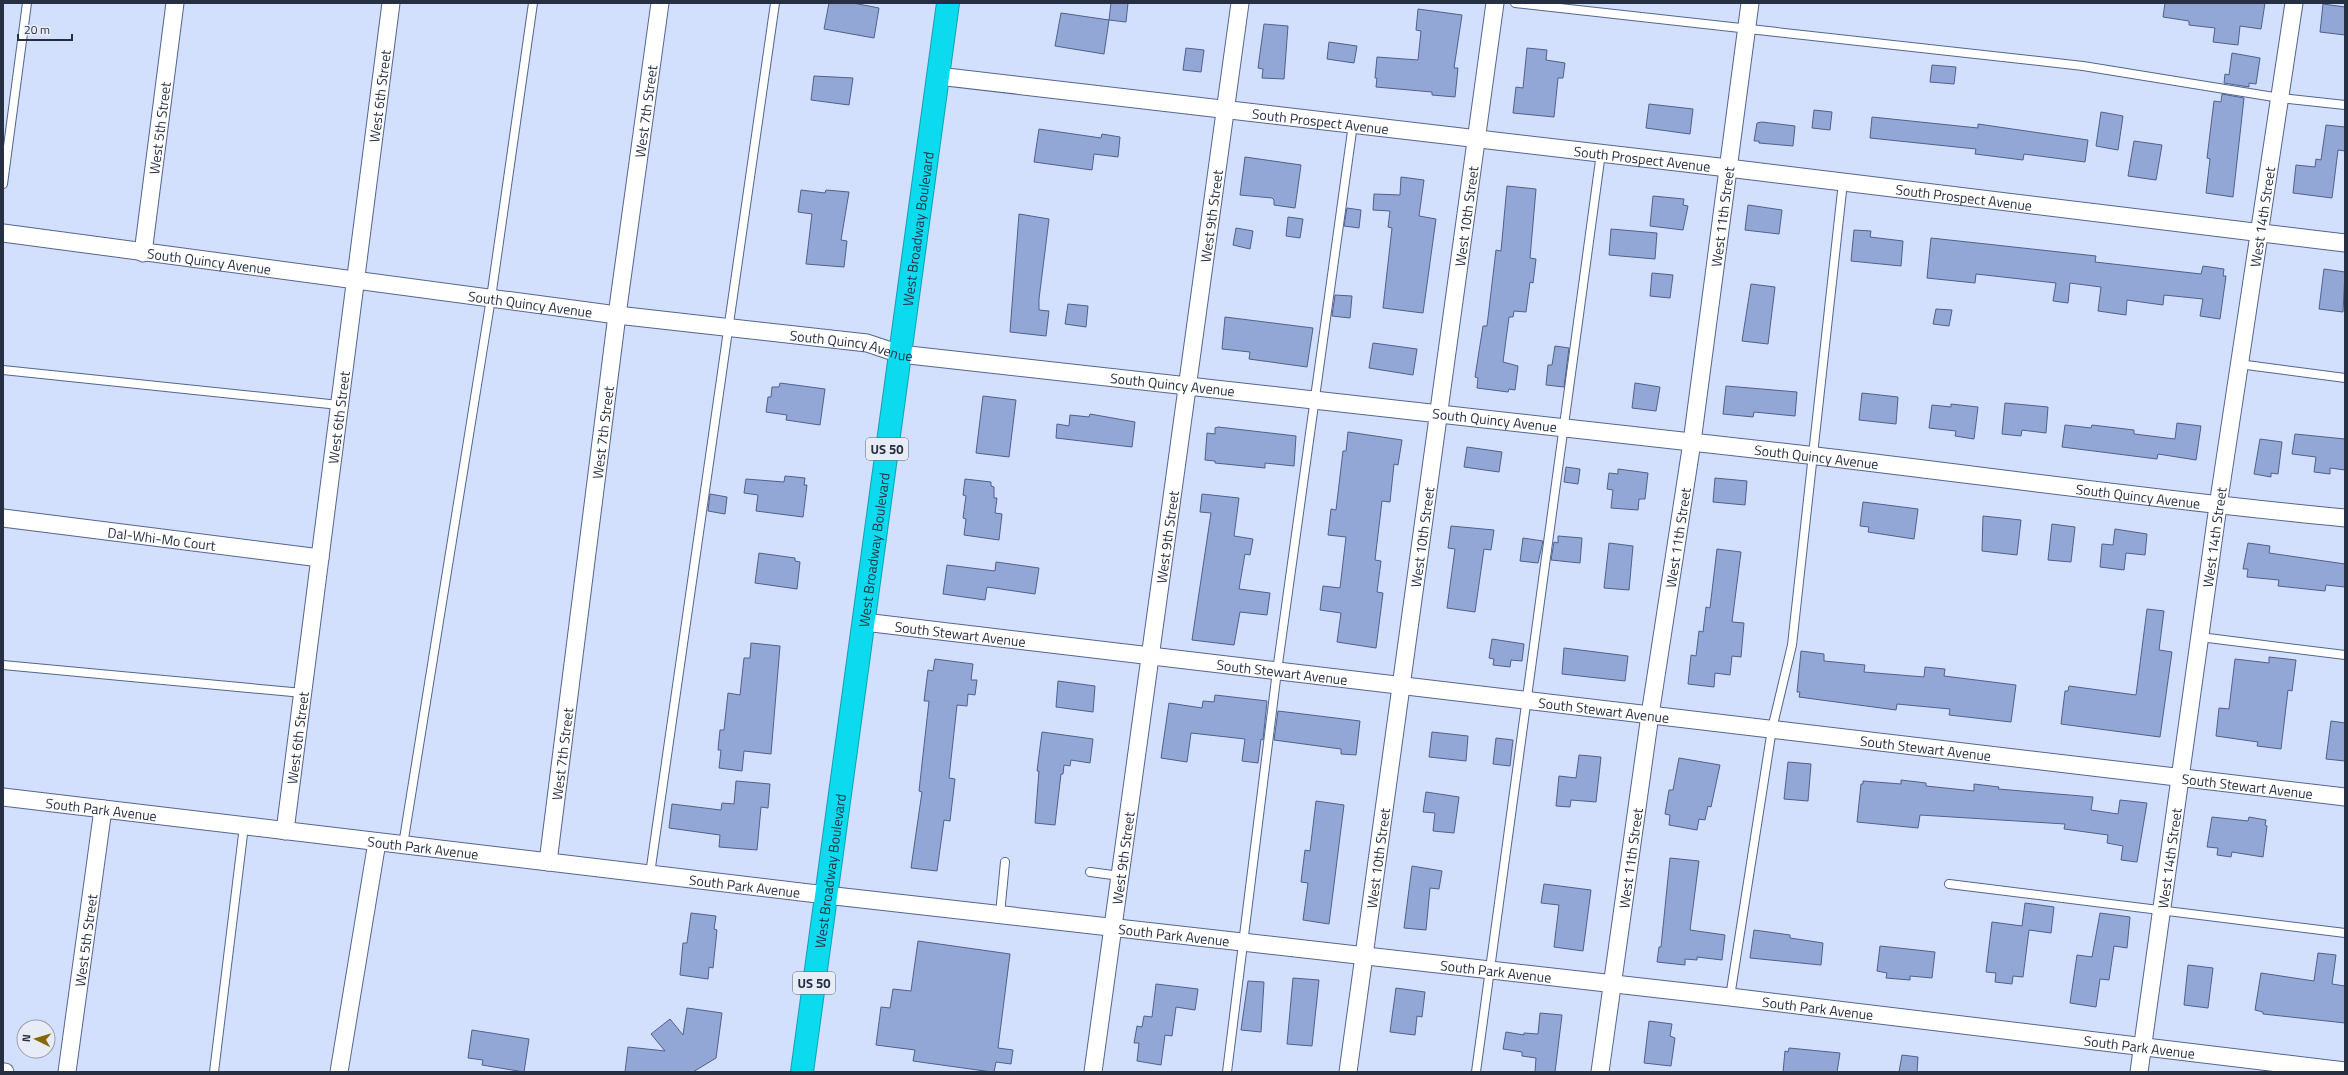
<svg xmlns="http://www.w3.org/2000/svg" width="2348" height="1075" viewBox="0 0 2348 1075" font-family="'Titillium Web',sans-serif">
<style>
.building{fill:#93a7d7;stroke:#4f608c}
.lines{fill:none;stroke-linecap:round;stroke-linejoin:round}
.lane-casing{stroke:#546591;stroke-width:10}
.street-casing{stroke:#546591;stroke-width:19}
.highway-casing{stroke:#159eb3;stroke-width:24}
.lane{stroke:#fff;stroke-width:8}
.street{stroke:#fff;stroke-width:17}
.highway{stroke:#0cdaef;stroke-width:22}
.labels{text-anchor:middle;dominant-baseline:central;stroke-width:3;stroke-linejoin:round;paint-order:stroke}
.shield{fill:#e7ecf6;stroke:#616879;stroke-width:1}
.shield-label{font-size:13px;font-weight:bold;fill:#272f43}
.street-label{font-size:14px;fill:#272f43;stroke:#e7ecf6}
</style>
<rect width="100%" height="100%" fill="#d2dffd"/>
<!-- building -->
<path class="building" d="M829,3h24l26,5 -5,30 -50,-9z
M1111,3h17l-2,19 -17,-2z
M2165,3h100l-4,26 -21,-3 -2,19 -25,-3 2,-14 -26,-3v-4l-26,-4z
M2323,4l22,3v28l-25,-3z
M1418,9l44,6 -8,53h4l-3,29 -23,-2v-3l-56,-5 1,-9h-2l2,-21 41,3 3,-29 -5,-1z
M1061,13l48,7 -5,34 -49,-8z
M1264,24l24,2 -4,53 -22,-1 1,-9 -5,-1z
M1329,42l28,4 -3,17 -27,-4z
M1186,48l18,2 -3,22 -18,-2z
M1527,48l20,2 -1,10 19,3 -2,15h-5l-4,39 -41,-4 3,-26 7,1z
M2232,53l28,5 -4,26 -7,-1v4l-25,-4 1,-9 4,1z
M1932,65l24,2 -2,17 -24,-2z
M814,76l39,2 -4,27 -38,-5z
M2222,94l22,4 -11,99 -27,-4 4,-34 -3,-1 7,-57 7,1z
M1649,104l44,5 -3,25 -44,-6z
M1814,110l18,2 -2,18 -18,-2z
M2101,112l22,4 -5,34 -22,-4z
M1872,117l106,11v-4l110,16 -3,22 -61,-8 -1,6 -48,-6 1,-5 -106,-11z
M1762,122l33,4 -2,20 -34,-3v-2h-5l3,-18z
M2326,125l19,2v24l-7,-1 -6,48 -39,-5 3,-28 19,2 1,-8 5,1z
M1039,129l62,9 1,-4 18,3 -2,20 -24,-3 -2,16 -58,-8z
M2134,141l28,4 -6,35 -28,-4z
M1245,157l56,8 -6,43 -21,-3v-5l-2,-2 -32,-3z
M1401,177l23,3 -5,36 17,3 -13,94 -40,-5 9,-80 -4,-1 2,-16 -17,-1 1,-16 26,1z
M1507,186l29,3 -6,69 6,1 -3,24 -3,-1 -4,30 -12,-1 -1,6h-4l-6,45 15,4 -3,24 -6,-1 -1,3 -31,-4 1,-10 -3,-1 8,-51h4l9,-76 5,1z
M801,190l24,3 1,-3 23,2 -8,48 6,1 -3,26 -38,-3 6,-50 -14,-2z
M1653,196l31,3 -1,6 5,1 -5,24 -33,-4z
M1748,205l34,5 -3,24 -34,-4z
M1347,208l14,2 -2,18 -15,-2z
M1019,214l30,5 -10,80v11l10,1 -3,25 -36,-4z
M1288,217l15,2 -3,19 -14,-2z
M1236,228l17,3 -3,18 -17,-4z
M1611,229l46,4 -2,26 -46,-4z
M1854,230l17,1 -1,6 33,4 -2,25 -50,-5z
M1931,238l165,18 -1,6 106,12 2,-8 21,3 -1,7h3l-6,43 -20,-3 3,-17 -39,-4 -1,10 -36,-5 -1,15 -28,-4 3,-24 -31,-4 -2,20 -15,-2 3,-18 -80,-9 -1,9 -48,-5z
M2324,269l21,3 -2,40 -24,-3z
M1652,273l21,2 -3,23 -20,-2z
M1751,284l24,3 -7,57 -26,-3z
M1335,295l17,1 -2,22 -18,-2z
M1068,304l20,2 -2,21 -21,-3z
M1936,309l16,1 -3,16 -16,-2z
M1225,317l88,11 -6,39 -58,-8 1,-7 -28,-3z
M1373,343l44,6 -4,26 -44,-7z
M1555,346l14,2 -5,39 -18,-2 2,-20h4z
M780,383l45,6 -5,36 -34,-5 1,-5 -21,-3 2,-15h3l1,-10h7z
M1635,383l25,4 -4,24 -24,-3z
M1726,386l71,6 -2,24 -41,-4 -1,5 -30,-3z
M1862,393l36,4 -2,27 -37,-4z
M983,396l33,4 -7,57 -33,-4z
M2005,403l43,4 -2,26 -24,-3 -1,6 -19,-2z
M1951,404l27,3 -4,32 -19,-3 1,-5 -27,-3 3,-23 19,2z
M1090,414l45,8 -3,25 -76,-9 1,-14 12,2 1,-11 19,2z
M2177,423l24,3 -5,34 -38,-6 -1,5 -95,-12 3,-22 26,3 1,-3 42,5v4l41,5z
M1218,427l78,9 -2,30 -29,-3v5l-50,-5v-2l-10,-1 2,-27 8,1v-6z
M1348,432l54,8 -4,25 -4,-1 -4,38 -8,-1 -7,59 6,1 -4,31 6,1 -7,55 -39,-6 4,-29 -21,-3 3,-24 17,2 6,-51 -18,-2 3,-26 5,1 7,-59h3z
M2295,434l50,5v31l-15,-2v6l-16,-2 2,-15 -24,-3z
M2260,439l22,3 -4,32 -7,-1v4l-17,-3z
M1467,447l35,5 -3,20 -35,-5z
M1566,467l14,2 -2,15 -14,-2z
M1618,469l30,4 -3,26h-6l-1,11 -27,-2 2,-18 -6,-1 2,-16 9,1z
M785,476l20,2 -1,7h3l-4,32 -47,-6 2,-16 -14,-2 2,-14 38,3z
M1715,478l32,3 -2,24 -32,-3z
M965,479l26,3v4l3,1v11h3l-2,15 7,1 -3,26 -35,-5 2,-16 -3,-1 3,-22 -3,-1z
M710,494l17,3 -2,17 -17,-3z
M1202,494l37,4 -5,38 19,3 -3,16 -5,-1 -6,35 31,4 -3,22 -27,-3 -6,33 -42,-5 19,-127 -11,-1z
M1863,502l55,7 -4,30 -46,-7 1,-5 -9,-1z
M1983,516l38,4 -4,35 -35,-4z
M2052,524l23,3 -4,35 -23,-2z
M1451,526l43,4 -3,20 -7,-1 -9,63 -28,-4 8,-59 -7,-1z
M2115,529l32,5 -2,21 -19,-2 -2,17 -24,-3 2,-23 11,1z
M1558,536l24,2 -2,25 -29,-3 3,-18 4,1z
M1523,538l20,3 -5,22 -18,-2z
M1609,543l24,3 -4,44 -25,-2z
M2248,543l22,3 -1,7 76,11v23l-19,-2 -1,6 -47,-5 1,-6 -32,-3 1,-8h-5z
M1717,549l24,3 -9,70 12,1 -3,34 -9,-1 -2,19 -15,-2 -1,14 -26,-3 3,-29 5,1 3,-25 4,1 3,-25 4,1z
M759,553l36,5v3l5,1 -3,27 -42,-6z
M996,562l43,6 -4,26 -48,-7 -2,13 -42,-6 4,-29 48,6z
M2147,609l17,2 -5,39 13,2 -12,85 -99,-13 4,-33h3l1,-5 67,9z
M1492,639l32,5 -2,17 -11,-1 -1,7 -17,-2 1,-6 -5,-1z
M751,643l29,3 -9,108 -27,-3 -2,20 -23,-3 2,-18h-3l2,-20h4l4,-37 12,2 4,-37h6z
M1564,648l64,8 -3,25 -63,-7z
M1801,651l23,3v7l41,4 -1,7 60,5 1,-10 20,2 -1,7 72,9 -5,37 -62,-7 1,-6 -53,-5 -1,6 -97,-13 1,-5h-3z
M2269,657l27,3 -4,31 -4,-1 -7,59 -24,-3 1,-4 -42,-6 3,-28 10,1 6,-50 34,4z
M935,659l38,5 -2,16h6l-2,15 -7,-1 -1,12 -10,-1 -8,73 6,1 -5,42 -6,-1 -7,51 -26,-3 11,-76 -3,-1 10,-90h-5l4,-31 5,1z
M1058,681l37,5 -2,26 -37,-5z
M1215,695l52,6 -4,39 -2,-1 -3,24 -16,-2 3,-22 -54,-6 -4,29 -26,-4 8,-55 33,5 1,-7 11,1z
M1278,711l82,10 -4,34 -15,-1v-5l-67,-9z
M2331,721l14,2v38l-19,-2z
M1042,732l51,7 -3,24 -19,-3 -1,6 -6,-1 -1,9h-2l-6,51 -20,-2 4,-52h-2z
M1432,732l36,4 -2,25 -37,-4z
M1496,738l17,2 -3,26 -17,-2z
M1579,755l22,2 -5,45 -25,-2 -1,7 -14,-1 3,-30 17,2z
M1679,758l41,7 -9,42 -3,-1 -3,14 -6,-1 -2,11 -28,-5 1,-10 -5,-1 4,-24h4z
M1788,762l23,2 -3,37 -24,-2z
M1901,780l25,3v3l48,5v-7l25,3 -1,2 95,8 -2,13 27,4 2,-14 27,3 -10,59 -16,-2 2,-14 -16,-3 1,-8 -44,-6 1,-5 -145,-9 -2,13 -61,-6 4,-38h2v-3l38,3z
M736,781l34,3 -2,24 -7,-1 -4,43 -38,-3 1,-12 -51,-7 3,-24 49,6 1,-7 12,1z
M1426,792l33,5 -5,36 -21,-2 2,-18 -12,-1z
M1316,801l28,4 -15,119 -26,-4 5,-37 -7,-1 4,-32 5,1z
M2212,817l36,4 1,-4 17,3 -1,5 2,1 -4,31 -31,-5 -1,5 -14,-2 1,-7 -11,-1z
M1670,858l29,3 -9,69 35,5 -3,25 -25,-3v3l-12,-1v6l-28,-3 2,-15h2z
M1412,866l30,5 -3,18 -9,-1 -4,42 -22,-2z
M1544,884l47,6 -8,61 -29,-4 5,-42 -18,-2z
M2025,903l29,4 -3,26 -22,-3 -6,47 -10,-1 -1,8 -17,-2 1,-9 -10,-1 6,-50 30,4z
M691,913l25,3 -2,13 3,1 -4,38 -4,-1 -1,12 -28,-4 3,-32h4z
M2100,913l30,4 -3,31 -13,-2 -5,34 -9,-1 -4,28 -26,-4 7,-48 15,2z
M1754,930l36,5v3l33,5 -2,22 -71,-7z
M918,941l92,13 -12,94 15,2 -2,14 -15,-2 -2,10h-2l-79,-11 2,-11 -39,-5 5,-38 9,1 3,-19 18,2z
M1880,946l55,6 -3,26 -22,-2v4l-24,-2 1,-5 -10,-2z
M2318,953l18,2 -4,29 13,2v37l-82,-9v-2l-8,-2 6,-37 53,8z
M2188,965l25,3 -5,40 -24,-3z
M1293,978l26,2 -7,66 -25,-2z
M1248,981l16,1 -3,50 -20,-2z
M1156,984l42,5 -3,21 -19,-3 -4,29 -7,-1 -4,30 -24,-4 2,-18h-5l3,-17 5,1 2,-11 8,1z
M1396,988l29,4 -3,25 -5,-1 -2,19 -25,-3z
M687,1008l35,5 -6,45 -23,14h-68l3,-25 37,4 -14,-17 19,-15 13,16z
M1540,1013l22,2 -7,57h-20l1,-14 -14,-2v-4l-19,-3 3,-17 18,3v-2l14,1z
M1649,1021l23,3 -2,12 5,2 -4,28 -27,-3z
M472,1030l57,9 -5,33 -42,-7 1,-5 -15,-2z
M1789,1048l51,5 -3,19h-54l2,-21 3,1z
M1902,1055l16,2 -1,15h-18z"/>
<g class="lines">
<defs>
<path id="lane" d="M1515,3l568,63 197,32 65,7
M3,184l24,-181
M2239,364l106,14
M3,370l336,35
M2200,637l145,18
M3,665l300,28
M403,845l88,-547 42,-295
M1090,872l30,4
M650,874l125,-871
M1949,884l396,49
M1000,914l5,-52
M1730,997l42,-268 20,-84 51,-463
M214,1072l30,-246
M1227,1072l50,-401 76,-547
M1476,1072l125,-919"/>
<g id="street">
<path id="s1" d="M938,76l790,92 617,75"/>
<path id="s2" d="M3,233l614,82 250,28 33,11c303,33 606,66 908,101 179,21 358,46 537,63"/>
<path id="s3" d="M143,253l32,-250"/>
<path id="s4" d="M3,518l317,40"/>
<path id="s5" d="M864,622l1481,175"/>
<path id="s6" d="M3,797l823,98 904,102 615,74"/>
<path id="s7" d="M285,831l106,-828"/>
<path id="s8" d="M548,862l69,-547 43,-312"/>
<path d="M3,1072h2"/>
<path id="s9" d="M67,1072l36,-263"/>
<path d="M339,1072l38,-230"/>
<path id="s10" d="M1093,1072l147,-1069"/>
<path id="s11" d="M1348,1072l147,-1069"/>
<path id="s12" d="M1600,1072l50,-357 42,-273 58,-439"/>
<path id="s13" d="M2139,1072l79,-566 76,-503"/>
</g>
<g id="highway">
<path id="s14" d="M802,1072l146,-1069"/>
</g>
</defs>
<!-- lane casing -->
<use href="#lane" class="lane-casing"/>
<!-- street casing -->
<use href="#street" class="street-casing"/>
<!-- highway casing -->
<use href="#highway" class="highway-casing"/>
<!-- lane -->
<use href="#lane" class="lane"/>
<!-- street -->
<use href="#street" class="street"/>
<!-- highway -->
<use href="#highway" class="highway"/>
</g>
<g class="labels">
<!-- shield labels -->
<g class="shield">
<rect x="866" y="438" width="42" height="22" rx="3"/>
<rect x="793" y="972" width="42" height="22" rx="3"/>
</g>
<g class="shield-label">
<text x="887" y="449">US 50</text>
<text x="814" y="983">US 50</text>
</g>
<!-- street labels -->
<g class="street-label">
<text stroke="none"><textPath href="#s7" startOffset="741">West 6th Street</textPath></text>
<text stroke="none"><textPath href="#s8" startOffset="757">West 7th Street</textPath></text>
<text stroke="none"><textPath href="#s1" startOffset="385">South Prospect Avenue</textPath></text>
<text stroke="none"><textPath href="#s3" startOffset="126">West 5th Street</textPath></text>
<text stroke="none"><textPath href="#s1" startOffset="709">South Prospect Avenue</textPath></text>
<text stroke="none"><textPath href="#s1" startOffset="1033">South Prospect Avenue</textPath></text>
<text stroke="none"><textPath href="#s11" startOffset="864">West 10th Street</textPath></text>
<text stroke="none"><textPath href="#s10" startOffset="864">West 9th Street</textPath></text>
<text stroke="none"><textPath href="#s12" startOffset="864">West 11th Street</textPath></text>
<text stroke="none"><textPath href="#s13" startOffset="864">West 14th Street</textPath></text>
<text stroke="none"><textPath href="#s14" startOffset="851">West Broadway Boulevard</textPath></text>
<text stroke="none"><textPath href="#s2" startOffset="208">South Quincy Avenue</textPath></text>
<text stroke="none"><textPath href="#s2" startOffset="532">South Quincy Avenue</textPath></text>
<text stroke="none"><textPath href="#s2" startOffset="856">South Quincy Avenue</textPath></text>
<text stroke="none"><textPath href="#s2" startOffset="1180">South Quincy Avenue</textPath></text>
<text stroke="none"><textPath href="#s7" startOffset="417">West 6th Street</textPath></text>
<text stroke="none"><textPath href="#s2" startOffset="1504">South Quincy Avenue</textPath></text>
<text stroke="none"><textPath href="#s8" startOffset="433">West 7th Street</textPath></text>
<text stroke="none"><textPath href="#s2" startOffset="1828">South Quincy Avenue</textPath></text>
<text stroke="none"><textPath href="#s2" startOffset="2152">South Quincy Avenue</textPath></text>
<text stroke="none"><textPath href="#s10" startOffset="540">West 9th Street</textPath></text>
<text stroke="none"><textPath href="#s11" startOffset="540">West 10th Street</textPath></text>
<text stroke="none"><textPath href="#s13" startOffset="540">West 14th Street</textPath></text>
<text stroke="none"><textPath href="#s4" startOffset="160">Dal-Whi-Mo Court</textPath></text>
<text stroke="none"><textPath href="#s12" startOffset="540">West 11th Street</textPath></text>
<text stroke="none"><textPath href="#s14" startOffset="527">West Broadway Boulevard</textPath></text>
<text stroke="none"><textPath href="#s5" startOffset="97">South Stewart Avenue</textPath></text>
<text stroke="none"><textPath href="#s5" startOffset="421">South Stewart Avenue</textPath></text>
<text stroke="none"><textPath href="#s5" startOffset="745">South Stewart Avenue</textPath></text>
<text stroke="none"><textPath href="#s7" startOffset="94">West 6th Street</textPath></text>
<text stroke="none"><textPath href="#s5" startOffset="1069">South Stewart Avenue</textPath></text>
<text stroke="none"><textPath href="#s8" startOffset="109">West 7th Street</textPath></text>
<text stroke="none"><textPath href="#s5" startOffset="1393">South Stewart Avenue</textPath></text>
<text stroke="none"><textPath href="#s6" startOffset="99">South Park Avenue</textPath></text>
<text stroke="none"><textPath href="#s6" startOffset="423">South Park Avenue</textPath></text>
<text stroke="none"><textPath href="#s10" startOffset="216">West 9th Street</textPath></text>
<text stroke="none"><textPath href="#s12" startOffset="216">West 11th Street</textPath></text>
<text stroke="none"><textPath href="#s13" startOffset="216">West 14th Street</textPath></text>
<text stroke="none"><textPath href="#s11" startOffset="216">West 10th Street</textPath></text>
<text stroke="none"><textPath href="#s14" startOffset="203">West Broadway Boulevard</textPath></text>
<text stroke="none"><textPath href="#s6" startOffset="747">South Park Avenue</textPath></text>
<text stroke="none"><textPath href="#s6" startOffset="1179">South Park Avenue</textPath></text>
<text stroke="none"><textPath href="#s9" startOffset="133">West 5th Street</textPath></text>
<text stroke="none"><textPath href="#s6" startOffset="1503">South Park Avenue</textPath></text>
<text stroke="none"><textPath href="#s6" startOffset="1827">South Park Avenue</textPath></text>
<text stroke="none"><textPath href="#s6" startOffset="2151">South Park Avenue</textPath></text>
</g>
</g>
<!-- border -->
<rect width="2348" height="1075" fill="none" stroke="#272f43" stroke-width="8"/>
<!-- north arrow -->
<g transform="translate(36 1039) rotate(275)"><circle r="19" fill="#e7ecf6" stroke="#9aa0ae"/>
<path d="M0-3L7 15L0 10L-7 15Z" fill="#866701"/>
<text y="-6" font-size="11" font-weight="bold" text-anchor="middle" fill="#272f43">N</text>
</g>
<!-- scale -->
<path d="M18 34v6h54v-6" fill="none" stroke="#272f43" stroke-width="2"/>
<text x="24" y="34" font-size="12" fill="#272f43" stroke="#e7ecf6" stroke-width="3" paint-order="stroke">20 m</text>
</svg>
